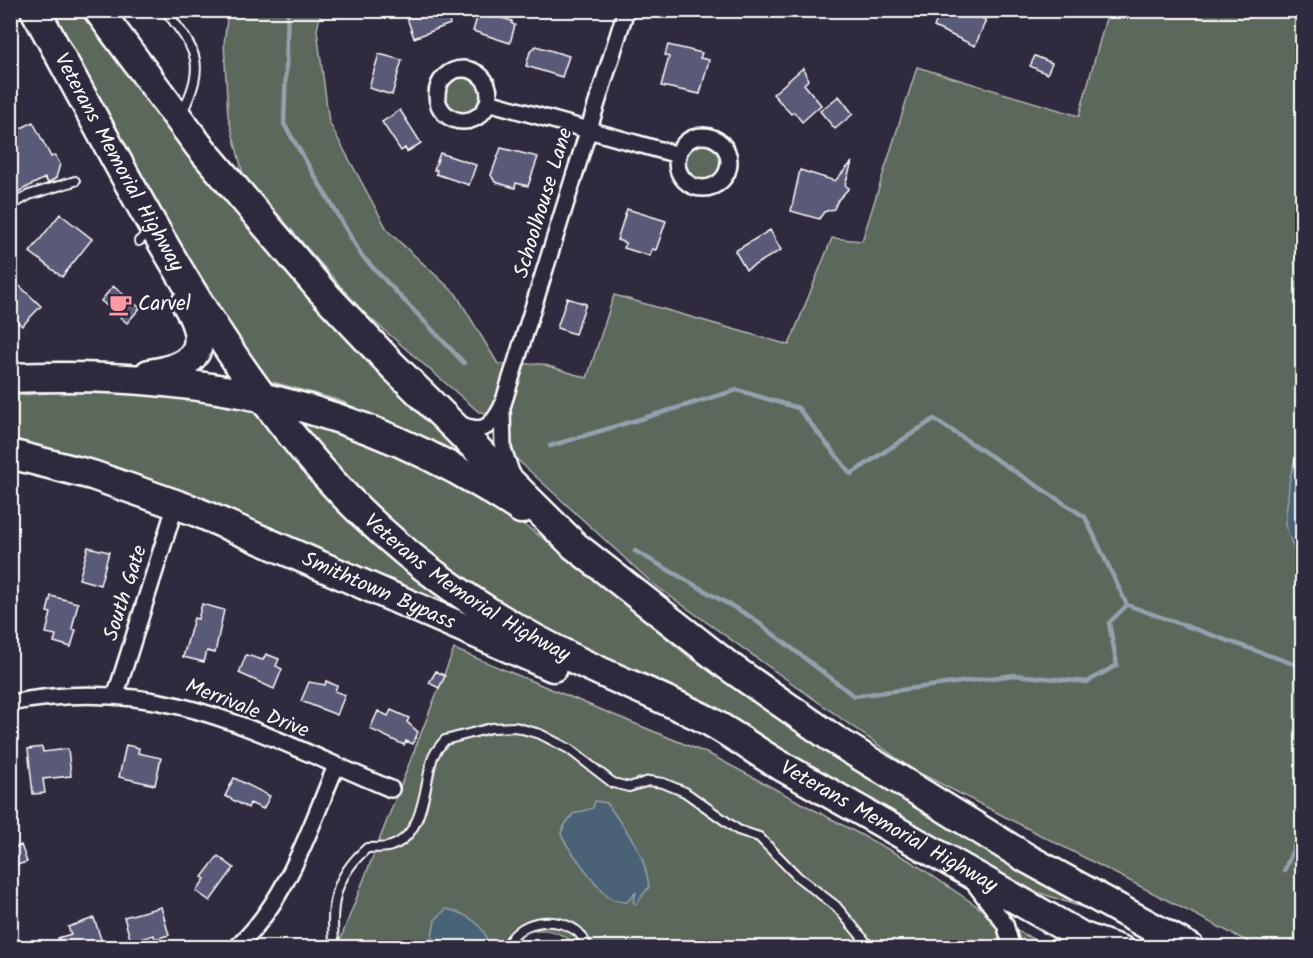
<svg xmlns="http://www.w3.org/2000/svg" width="1313" height="958" viewBox="0 0 1313 958" font-family="Kalam,sans-serif">
<style>
.green{fill:#5d685c;stroke:#aeb4ae;stroke-width:1.5}
.water{fill:#4a6274;stroke:#92a1ac;stroke-width:1.5}
.lines{fill:none;stroke-linecap:round;stroke-linejoin:round}
.stream{stroke:#92a1ac;stroke-width:4.5}
.building{fill:#595a77;stroke:#fff;stroke-width:1.5}
.lane-casing{stroke:#fff;stroke-width:12}
.street-casing{stroke:#fff;stroke-width:20}
.secondary-casing{stroke:#fff;stroke-width:27}
.highway-casing{stroke:#fff;stroke-width:33}
.lane{stroke:#2f2a3d;stroke-width:8}
.street{stroke:#2f2a3d;stroke-width:15}
.secondary{stroke:#2f2a3d;stroke-width:22}
.highway{stroke:#2f2a3d;stroke-width:28}
.labels{text-anchor:middle;dominant-baseline:central;stroke-width:5;stroke-linejoin:round;paint-order:stroke}
.street-label{font-size:21px;fill:#fff;stroke:#2f2a3d}
.poi-label{font-size:21px;fill:#fff;stroke:#2f2a3d;text-anchor:start}
</style>
<rect width="100%" height="100%" fill="#2f2a3d"/>
<filter id="ink" filterUnits="userSpaceOnUse"><feTurbulence type="fractalNoise" baseFrequency=".0167" numOctaves="2"/><feDisplacementMap in="SourceGraphic" scale="12" xChannelSelector="R" yChannelSelector="G"/><feConvolveMatrix kernelMatrix="1 2 1 2 8 2 1 2 1" color-interpolation-filters="sRGB"/></filter>
<g filter="url(#ink)">
<!-- green -->
<path class="green" d="M48,11h37l387,450 -134,-61 -73,-20 -113,-182z
M228,11h93l-4,19 12,92 59,109 68,63 42,70h44l45,14 27,-83 175,50 43,-107 30,3 55,-174 162,49 29,-105h194v423l-7,117 7,5v391h-44l-346,-178 -259,-185 -143,-131 -6,-39 -25,-2 -117,-101 -119,-137 -15,-58 -4,-72z
M441 95a22 22 0 1 1 44 0a22 22 0 1 1-44 0Z
M682 162a20 20 0 1 1 40 0a20 20 0 1 1-40 0Z
M116,387l129,15 63,76 82,78 91,68 -470,-177v-51z
M284,410l106,39 106,56 71,50 122,102 144,96 251,155 -56,-19 -38,-17 -467,-255 -94,-65 -62,-52z
M454,649l257,106 201,107 84,57 10,28 -428,1c-17,-20 -51,-28 -64,-1l-177,1z
M1010,926l37,21h-33z"/>
<!-- water -->
<path class="water" d="M1302,434v122l-7,-4 -10,-27 5,-48z
M595,801l12,2c20,31 36,42 42,84l-13,17 -3,-2 3,-10 -9,10c-5,0 -14,-2 -17,-4 -7,-3 -49,-59 -49,-64 1,-6 8,-15 12,-20l20,-6z
M446,909c20,4 41,16 42,38h-58l5,-27z"/>
<g class="lines">
<!-- stream -->
<path class="stream" d="M288,10l-4,114 78,132 102,107
M550,446l187,-56 61,18 53,66 83,-55 151,98 42,88 175,62
M635,551l116,66 103,79 160,-21 73,7 30,-17 -8,-42 18,-18
M1284,871l18,-42"/>
</g>
<!-- building -->
<path class="building" d="M426,10h19l5,14 -36,14 -7,-20z
M941,10h22l23,10 -11,26 -41,-19z
M479,11l33,10v3l3,1 -5,18 -37,-12z
M668,45l34,8 -2,5 9,2 -9,34 -39,-8 8,-29 -4,-2z
M536,46l33,10 -7,21 -36,-11 4,-14z
M379,54l23,6 -10,35 -23,-7z
M1035,56l17,7 -5,11 -17,-8z
M803,68l5,12 -4,4 17,21 -19,17 -8,-10 -3,2 -18,-20z
M839,96l14,18 -18,15 -15,-18z
M400,110l21,33 -14,9 -2,-4 -4,3 -19,-29z
M33,122l18,35 4,-2 5,9 -4,14 -8,5 -3,-5 -35,18v-62z
M501,148l37,9 -10,29 -12,-3 -1,5 -20,-6 -4,-7z
M440,153l36,12 -7,20 -33,-11 1,-4h-3z
M852,162l-7,23 4,3 -11,12 -4,9 -10,3 -5,7 -28,-8 9,-41 35,11z
M627,209l39,12 -10,29 -4,-1 -2,7 -26,-8 2,-5 -9,-3z
M60,214l32,25 -30,38 -32,-25z
M770,230l11,20 -35,20 -11,-19z
M10,277l31,29 -19,20 -12,-11z
M113,286l27,22 -13,15 -26,-22z
M567,298l19,6 -11,30 -18,-6z
M88,547l21,5 -9,33 -21,-6z
M51,596l27,7 -6,26 4,1 -5,17 -17,-5 2,-7 -10,-2 5,-20 -4,-1z
M202,604l22,6 -9,43 -8,-2 -3,11 -21,-5 11,-39 4,1z
M266,654l13,5 -3,7 6,3 -8,20 -35,-16 7,-18 17,5z
M436,671l9,5 -6,12 -10,-5z
M326,681l11,5 -2,5 10,4 -8,20 -36,-14 8,-19 16,3z
M391,710l18,8 -2,4 11,10 -5,12 -7,-3 -2,4 -34,-16 8,-18 10,5z
M126,745l13,3 -1,5 23,5 -6,27 -36,-8z
M42,747l1,5 25,-3 3,27 -28,3 2,14 -12,1 -5,-45z
M234,778l36,18 -7,13 -13,-6 -2,5 -23,-12z
M21,845l6,17 -17,5v-18z
M218,856l16,12 -24,33 -14,-10 9,-12 -3,-2z
M161,907l8,28 -14,4 -1,-4 -23,7 -7,-25z
M94,918l10,30h-43l-3,-10 13,-4 -3,-7z"/>
<g class="lines">
<defs>
<path id="lane" d="M165,10c33,43 41,53 17,103
M10,206l19,-11 46,-14
M139,241l8,-7
M335,948c-6,-42 0,-72 32,-100 8,-1 17,1 24,-2 33,-11 33,-59 41,-86 2,-8 8,-14 13,-20l46,-12 24,-1 25,7 29,15 44,34 16,4 20,-6 14,2 22,9 53,38 21,7 39,40 38,29 35,42
M506,948c11,-28 49,-34 72,-16 4,3 7,11 10,16"/>
<path id="street" d="M437 95a26 26 0 1 1 52 0a26 26 0 1 1-52 0Z
M488,102l190,53
M677 162a26 26 0 1 1 52 0a26 26 0 1 1-52 0Z
M502,410l1,39 9,26
M459,424c23,10 32,4 43,-17l124,-397
M116,694l60,-190
M10,703c152,-30 247,30 381,86
M974,883l31,41 7,24
M236,948c52,-49 73,-118 100,-182"/>
<path id="secondary" d="M1086,935l37,13"/>
<g id="highway">
<path id="s1" d="M35,10c93,168 178,349 312,488 66,68 148,123 233,164 42,20 86,37 127,58 24,13 46,29 69,43 109,61 217,123 326,185"/>
<path d="M98,10l101,136 122,144 71,75 183,181 152,119 108,75 193,119 162,89"/>
<path d="M149,374c48,-7 63,-27 37,-71"/>
<path d="M10,378c188,-8 353,25 511,131"/>
<path id="s2" d="M10,454l82,21 103,36 358,156"/>
</g>
</defs>
<!-- lane casing -->
<use href="#lane" class="lane-casing"/>
<!-- street casing -->
<use href="#street" class="street-casing"/>
<!-- secondary casing -->
<use href="#secondary" class="secondary-casing"/>
<!-- highway casing -->
<use href="#highway" class="highway-casing"/>
<!-- lane -->
<use href="#lane" class="lane"/>
<!-- street -->
<use href="#street" class="street"/>
<!-- secondary -->
<use href="#secondary" class="secondary"/>
<!-- highway -->
<use href="#highway" class="highway"/>
</g>
</g>
<!-- icons -->
<defs>
<symbol id="cafe-bare" viewBox="-9 -9 18 18"><path d="M-5.5-4.5H6V0H3Q3 3.5 0 3.5H-2.5Q-5.5 3.5-5.5 0ZM3-3.2v2h1.7v-2ZM-6 4.5H4V6H-6Z" fill="#ff9aa2" stroke="#2f2a3d" stroke-width="2.5" paint-order="stroke"/></symbol>
</defs>
<g fill-rule="evenodd">
<use href="#cafe-bare" x="104" y="288" width="33" height="33"/>
</g>
<g class="labels">
<!-- street labels -->
<g class="street-label">
<text stroke="none"><textPath href="#s1" startOffset="174">Veterans Memorial Highway</textPath></text>
<text transform="translate(544 203) rotate(-73)">Schoolhouse Lane</text>
<text stroke="none"><textPath href="#s1" startOffset="732">Veterans Memorial Highway</textPath></text>
<text stroke="none"><textPath href="#s2" startOffset="394">Smithtown Bypass</textPath></text>
<text transform="translate(126 593) rotate(-72)">South Gate</text>
<text transform="translate(247 709) rotate(21)">Merrivale Drive</text>
<text stroke="none"><textPath href="#s1" startOffset="1218">Veterans Memorial Highway</textPath></text>
</g>
<!-- poi labels -->
<g class="poi-label">
<text x="138" y="304">Carvel</text>
</g>
</g>
<!-- margin -->
<rect width="1313" height="958" fill="none" stroke="#2f2a3d" stroke-width="36"/>
<rect x="18" y="18" width="1277" height="922" fill="none" stroke="#fff" stroke-width="2" filter="url(#ink)"/>
</svg>
